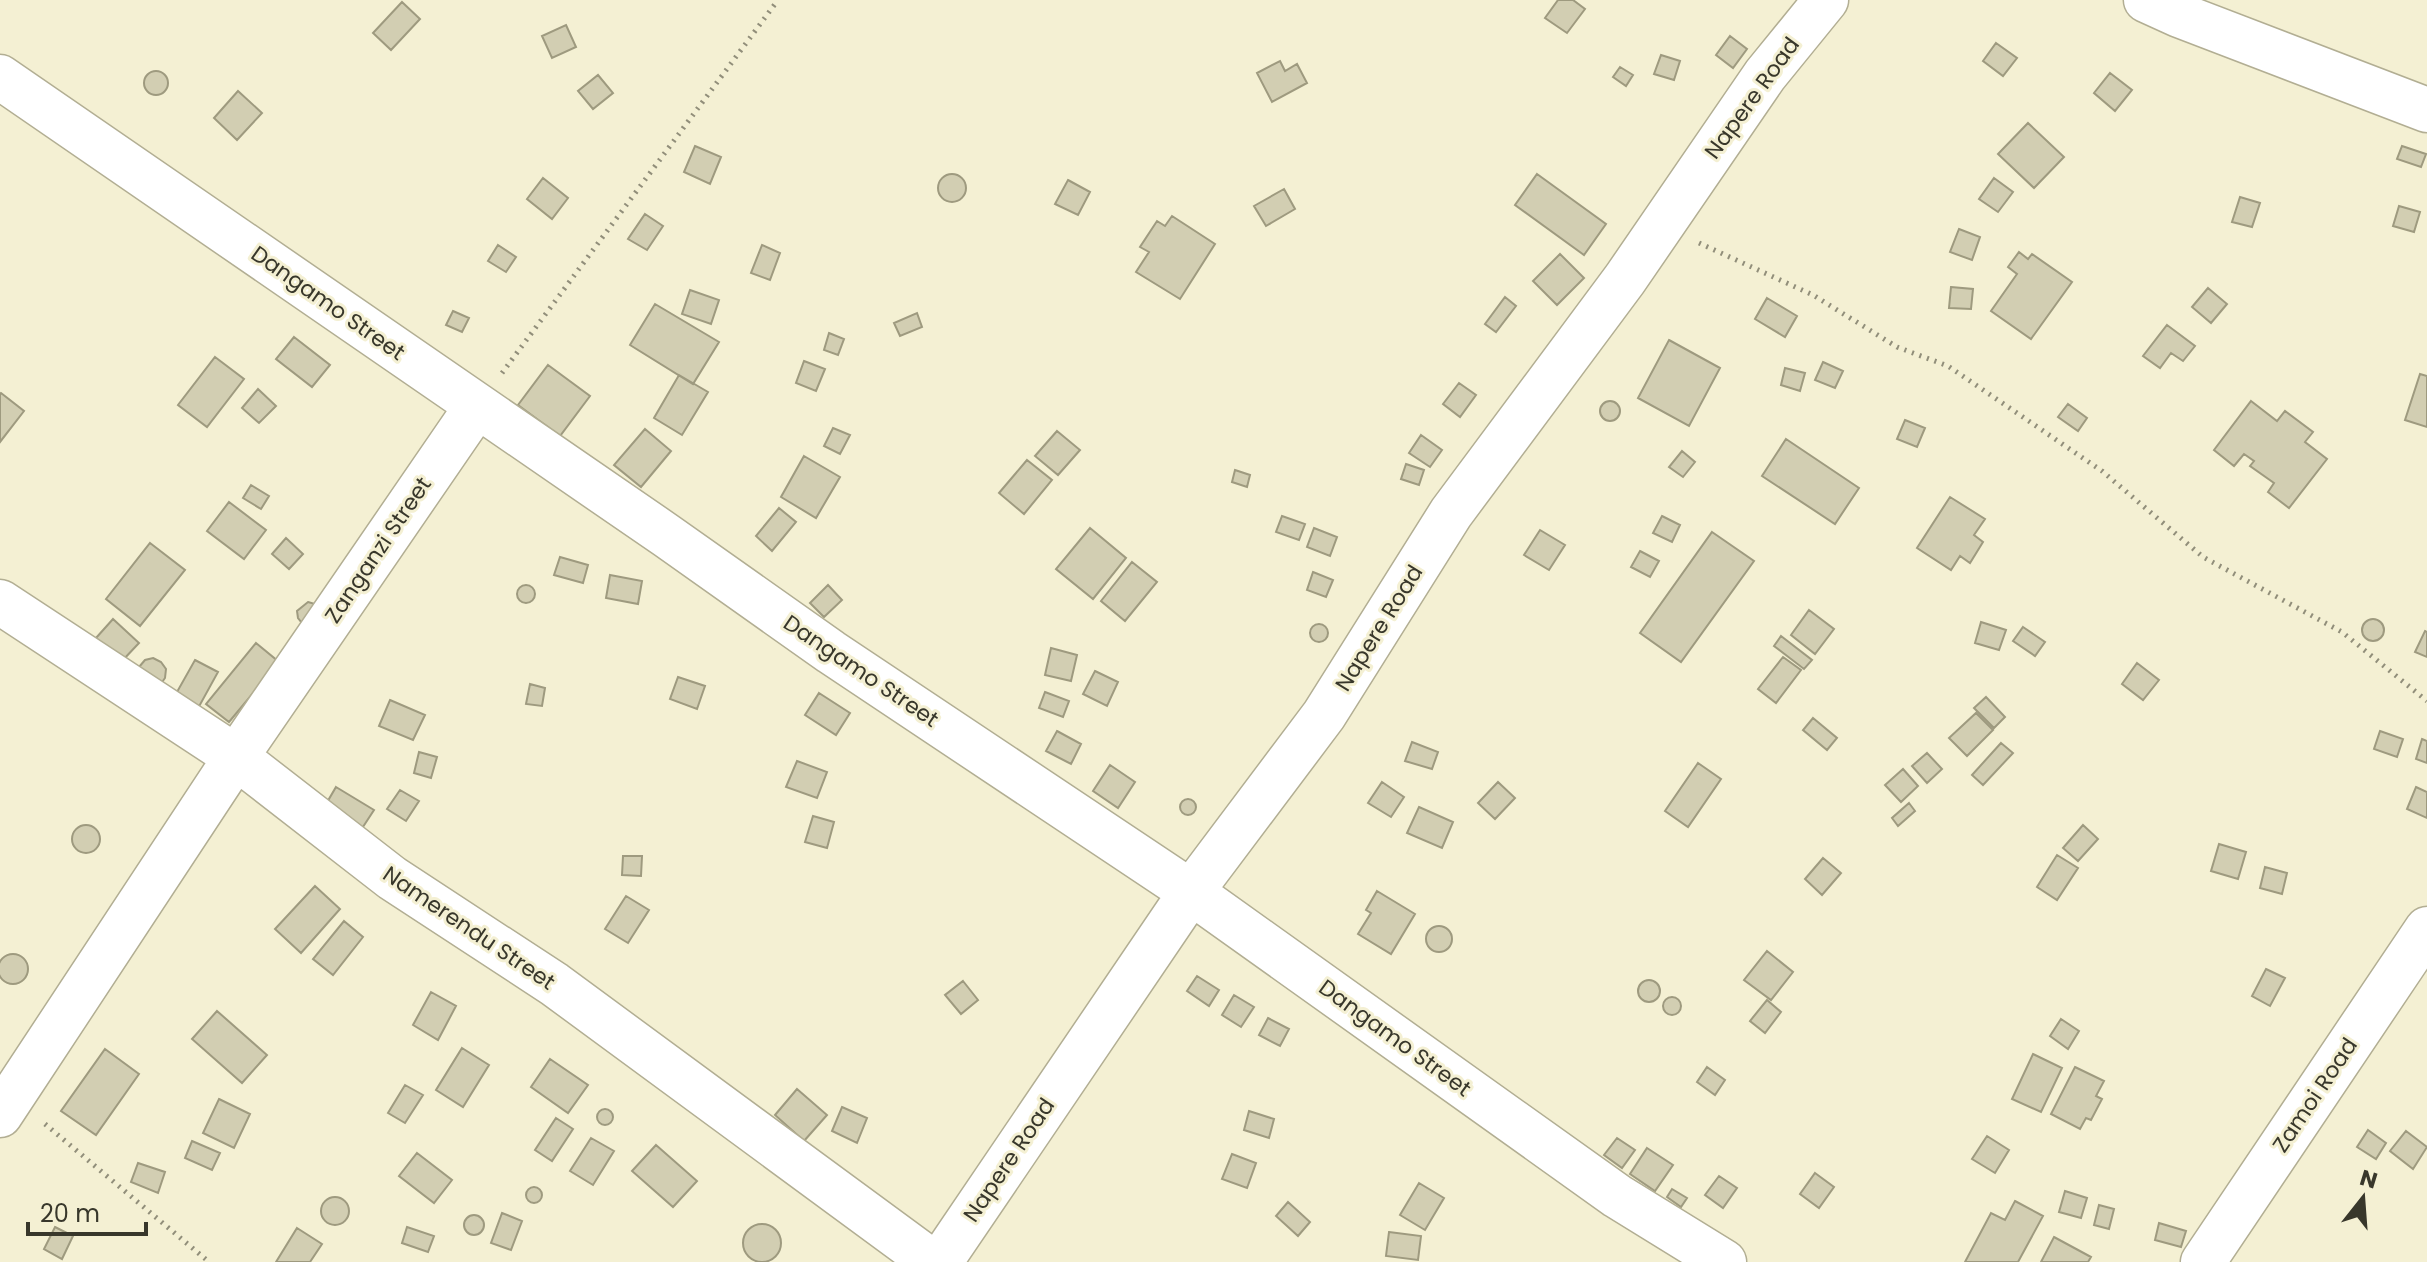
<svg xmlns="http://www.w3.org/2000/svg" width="2427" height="1262" viewBox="0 0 2427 1262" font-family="Poppins,sans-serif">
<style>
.building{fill:#d2ceb2;stroke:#9e9a7f;stroke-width:2}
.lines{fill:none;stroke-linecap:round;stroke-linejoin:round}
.minor-casing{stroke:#b2ae93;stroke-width:47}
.path{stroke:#918e7a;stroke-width:5;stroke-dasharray:2 6;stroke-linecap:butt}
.minor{stroke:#fff;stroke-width:44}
.labels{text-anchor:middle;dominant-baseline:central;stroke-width:6;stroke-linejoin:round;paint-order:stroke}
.street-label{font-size:22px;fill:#38372b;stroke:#f4f0d3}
</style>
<rect width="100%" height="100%" fill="#f4f0d3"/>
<!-- building -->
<path class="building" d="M1558,0h15l12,9 -18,24 -22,-15z
M402,2l18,17 -29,31 -18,-17z
M566,25l10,22 -24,11 -10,-22z
M1730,36l17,13 -14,19 -17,-13z
M1996,43l21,15 -14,18 -20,-15z
M1661,55l19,6 -6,19 -20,-6z
M1280,61l5,10 12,-7 10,19 -35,19 -15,-29z
M1620,67l13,8 -7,11 -13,-9z
M144 83a12 12 0 1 1 24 0a12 12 0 1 1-24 0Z
M2110,73l22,17 -17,21 -21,-18z
M598,75l15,18 -20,16 -15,-18z
M238,91l24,22 -25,27 -23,-22z
M2028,123l36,34 -30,31 -36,-34z
M695,146l26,11 -11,27 -26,-12z
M2402,146l24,8 -5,13 -24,-8z
M1537,174l69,50 -22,31 -69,-50z
M938 188a14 14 0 1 1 28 0a14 14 0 1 1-28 0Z
M543,178l25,20 -16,21 -25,-20z
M1994,178l19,14 -15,20 -19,-13z
M1068,180l22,12 -12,23 -23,-11z
M1284,189l11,20 -29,17 -12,-20z
M2240,197l20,6 -8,24 -20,-5z
M2399,206l21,6 -6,20 -21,-6z
M645,214l18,12 -16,24 -19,-11z
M1172,216l43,28 -35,55 -44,-27 13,-20 -9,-5 17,-26 8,5z
M1959,229l21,8 -8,23 -22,-8z
M498,245l18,12 -10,15 -18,-11z
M762,245l18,8 -10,27 -19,-7z
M2019,252l9,7 4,-5 40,28 -41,57 -40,-28 26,-37 -9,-7z
M1560,254l24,24 -27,27 -24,-24z
M1951,287l22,2 -2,20 -22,-1z
M2208,288l19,16 -16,19 -19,-16z
M690,290l29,10 -8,24 -29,-10z
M1505,297l11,9 -20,26 -11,-8z
M1767,298l30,18 -12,21 -30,-18z
M655,304l64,38 -26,42 -63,-39z
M453,311l16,7 -7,14 -16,-7z
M917,313l5,14 -22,9 -6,-13z
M2167,325l28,21 -12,15 -12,-8 -11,15 -17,-12z
M829,333l15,6 -6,16 -14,-5z
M294,337l36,28 -18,22 -36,-28z
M1669,340l51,28 -31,58 -51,-28z
M215,357l29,22 -37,48 -29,-22z
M804,361l21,8 -9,22 -20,-8z
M1823,362l20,9 -8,17 -20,-8z
M548,365l42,31 -30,40 -42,-31z
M1785,368l20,5 -5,18 -19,-6z
M2420,374l7,2v51l-22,-7z
M679,375l29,17 -26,43 -28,-17z
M1459,383l17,12 -16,22 -17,-13z
M258,389l18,17 -17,17 -17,-15z
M1,393l23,18 -24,31v-48z
M1600 411a10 10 0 1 1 20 0a10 10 0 1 1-20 0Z
M2251,401l26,20 8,-10 28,21 -8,10 22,17 -38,49 -21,-16 6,-9 -24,-17 4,-5 -10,-7 -10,12 -20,-16z
M2068,404l19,14 -9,13 -20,-14z
M1905,420l20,8 -8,19 -20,-8z
M833,428l17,7 -10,19 -16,-8z
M645,429l26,22 -30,36 -27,-22z
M1057,431l23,19 -22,25 -23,-19z
M1421,435l21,15 -12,17 -21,-14z
M1786,439l73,49 -24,36 -73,-48z
M1682,451l13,11 -12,15 -14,-10z
M804,456l36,21 -24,41 -35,-21z
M1027,460l25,20 -28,34 -25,-21z
M1406,464l18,6 -5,15 -18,-6z
M1235,470l15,5 -3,12 -15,-5z
M251,485l18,11 -8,13 -18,-11z
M1950,497l35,22 -11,16 9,7 -13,21 -10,-7 -9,14 -34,-22z
M229,502l37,28 -22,29 -37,-28z
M779,508l17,14 -24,29 -16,-15z
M1282,516l23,8 -6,16 -23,-8z
M1662,516l18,9 -8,17 -19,-9z
M1090,528l36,30 -33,41 -37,-30z
M1314,528l23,9 -7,19 -23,-9z
M1540,530l25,15 -16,25 -25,-15z
M1712,532l42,29 -73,101 -41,-29z
M286,538l17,16 -14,15 -17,-15z
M150,543l35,27 -45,56 -34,-27z
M1640,551l19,10 -9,16 -19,-10z
M560,557l28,8 -5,18 -29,-8z
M1132,562l25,20 -32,39 -24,-20z
M1313,572l20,8 -7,17 -19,-7z
M610,575l32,6 -4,23 -32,-6z
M517 594a9 9 0 1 1 18 0a9 9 0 1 1-18 0Z
M828,585l14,15 -18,17 -14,-14z
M308,602l7,2 -13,19 -4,-5 -1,-7z
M1809,610l25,19 -19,25 -24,-19z
M2362 630a11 11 0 1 1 22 0a11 11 0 1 1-22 0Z
M113,619l26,24 -17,18 -26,-23z
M1981,622l25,8 -7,20 -24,-7z
M1310 633a9 9 0 1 1 18 0a9 9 0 1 1-18 0Z
M2023,627l22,15 -10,14 -22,-15z
M2425,631l2,1v25l-12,-5z
M1781,636l31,24 -8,9 -30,-23z
M256,643l23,19 -50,60 -23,-18z
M1051,648l26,7 -6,26 -26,-6z
M1783,657l18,13 -25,33 -18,-14z
M153,658l8,4 5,7 -1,9 -5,7 -21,-18 6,-7z
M195,660l23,12 -22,40 -23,-13z
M2137,663l22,17 -16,20 -21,-16z
M1095,671l23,11 -11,24 -24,-12z
M678,677l27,9 -8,23 -27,-10z
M530,684l15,4 -3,18 -16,-2z
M1045,692l24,9 -6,16 -24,-9z
M819,693l31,20 -14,22 -31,-20z
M1986,697l19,20 -11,11 -20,-20z
M390,700l35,15 -12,25 -34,-14z
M1976,713l17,17 -26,26 -18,-18z
M1813,718l24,20 -10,12 -24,-20z
M1057,731l24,13 -10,20 -25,-13z
M2380,731l23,8 -6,18 -23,-8z
M2422,739l5,2v22l-11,-4z
M1412,742l26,10 -6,17 -27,-8z
M2001,743l12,10 -30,32 -11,-10z
M419,752l18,5 -6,21 -17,-5z
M1927,753l15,16 -15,14 -15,-17z
M797,761l30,11 -10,26 -31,-11z
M1698,763l23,16 -33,48 -23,-16z
M1110,765l25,17 -17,26 -25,-17z
M1903,769l15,17 -17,16 -16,-17z
M1382,782l22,15 -13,20 -23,-14z
M1498,782l17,16 -20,21 -17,-16z
M336,787l38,23 -15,23 -37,-22z
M2416,787l11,5v26l-20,-9z
M400,790l19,11 -13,20 -19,-12z
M1180 807a8 8 0 1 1 16 0a8 8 0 1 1-16 0Z
M1909,803l6,8 -17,15 -6,-8z
M1419,807l34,15 -11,26 -35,-15z
M813,816l21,6 -7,26 -22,-6z
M72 839a14 14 0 1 1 28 0a14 14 0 1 1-28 0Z
M2083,825l15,14 -20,22 -15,-13z
M2219,844l27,8 -8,27 -27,-8z
M2057,855l21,13 -21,32 -20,-13z
M623,856h19l-1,20 -19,-1z
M1823,858l18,15 -19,22 -17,-16z
M2265,867l22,6 -5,21 -22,-6z
M315,886l25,23 -39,44 -26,-24z
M1377,891l38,23 -24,40 -33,-20 13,-21 -5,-3z
M626,896l23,14 -21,33 -23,-14z
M344,921l19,16 -30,38 -20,-16z
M1426 939a13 13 0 1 1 26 0a13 13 0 1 1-26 0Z
M1767,951l26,21 -22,28 -27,-20z
M-2 969a15 15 0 1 1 30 0a15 15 0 1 1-30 0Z
M2266,969l19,9 -15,28 -18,-10z
M1197,976l22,14 -10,16 -22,-15z
M1638 991a11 11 0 1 1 22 0a11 11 0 1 1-22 0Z
M963,981l15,19 -17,14 -16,-19z
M431,992l25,14 -18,34 -25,-15z
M1234,995l20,12 -13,20 -19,-12z
M1663 1006a9 9 0 1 1 18 0a9 9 0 1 1-18 0Z
M1767,1000l14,12 -16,21 -15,-12z
M217,1011l50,44 -25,28 -50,-44z
M1268,1018l21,11 -9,17 -21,-11z
M2061,1019l18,12 -11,18 -18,-13z
M462,1048l27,17 -26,42 -27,-17z
M105,1049l34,25 -43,61 -35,-24z
M2033,1054l29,14 -21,44 -29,-13z
M550,1059l38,26 -20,28 -37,-26z
M1707,1067l18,13 -10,15 -18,-13z
M2075,1067l29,14 -8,15 6,3 -11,21 -5,-2 -6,11 -29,-15z
M405,1085l18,10 -18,28 -17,-10z
M797,1089l30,26 -23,26 -29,-26z
M219,1099l31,15 -16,34 -31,-15z
M842,1107l25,11 -10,25 -25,-12z
M597 1117a8 8 0 1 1 16 0a8 8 0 1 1-16 0Z
M1249,1111l25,8 -5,19 -25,-8z
M556,1118l17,11 -21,32 -17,-11z
M2368,1130l18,13 -10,16 -19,-12z
M2406,1131l21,16 -14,22 -23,-18z
M1987,1136l22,14 -14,23 -23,-14z
M591,1138l23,13 -21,34 -23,-14z
M1617,1138l18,12 -13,18 -18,-13z
M192,1141l28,12 -8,17 -27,-12z
M656,1145l41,36 -24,26 -41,-36z
M1647,1148l26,17 -18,26 -25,-17z
M417,1153l35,27 -18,23 -35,-27z
M1232,1154l24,9 -9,25 -25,-9z
M138,1163l27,9 -7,21 -27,-11z
M1815,1173l19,14 -15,21 -19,-14z
M1719,1176l18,12 -14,20 -18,-13z
M1419,1183l25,15 -19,32 -25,-15z
M526 1195a8 8 0 1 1 16 0a8 8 0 1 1-16 0Z
M1672,1189l15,9 -6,9 -14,-10z
M2065,1191l22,7 -6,20 -22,-6z
M321 1211a14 14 0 1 1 28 0a14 14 0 1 1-28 0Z
M2015,1201l28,15 -25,46h-53l26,-49 14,7z
M1288,1202l22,20 -12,14 -22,-20z
M2099,1205l15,4 -5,20 -15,-4z
M502,1213l20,8 -11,29 -20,-7z
M464 1225a10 10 0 1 1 20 0a10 10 0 1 1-20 0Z
M2159,1223l27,8 -5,16 -26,-7z
M743 1243a19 19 0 1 1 38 0a19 19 0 1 1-38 0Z
M55,1227l18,9 -11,23 -18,-10z
M407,1227l27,9 -6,16 -26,-9z
M297,1228l25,16 -12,18h-34z
M1389,1232l32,4 -3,24 -32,-4z
M2054,1237l37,20 -3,5h-47z"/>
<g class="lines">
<defs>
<path id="minor" d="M2146,0l33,15 248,95
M0,77l667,459 164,116 360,240 426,304 107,66
M0,602l236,155 156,121 162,106 378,278
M0,1115l236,-358 241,-351
M940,1262l251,-370 133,-177 127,-202 174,-234 140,-204 61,-75
M2203,1262l224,-333"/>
</defs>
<!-- minor casing -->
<use href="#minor" class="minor-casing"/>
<!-- path -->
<path class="path" d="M1699,243l114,52 84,52 51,19 154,105 101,86 139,75 85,69
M502,373l276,-373
M45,1124l164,138"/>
<!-- minor -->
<use href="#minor" class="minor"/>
</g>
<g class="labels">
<!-- street labels -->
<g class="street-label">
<text transform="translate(1752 98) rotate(-54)">Napere Road</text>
<text transform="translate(328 303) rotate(35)">Dangamo Street</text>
<text transform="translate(378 550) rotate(-56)">Zanganzi Street</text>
<text transform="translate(1379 628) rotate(-58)">Napere Road</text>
<text transform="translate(861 671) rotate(34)">Dangamo Street</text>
<text transform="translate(469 928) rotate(34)">Namerendu Street</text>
<text transform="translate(1395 1038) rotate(36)">Dangamo Street</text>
<text transform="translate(2315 1095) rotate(-56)">Zamoi Road</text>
<text transform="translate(1009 1160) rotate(-56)">Napere Road</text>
</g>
</g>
<!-- north arrow -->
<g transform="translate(2363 1198) rotate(17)" stroke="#f4f0d3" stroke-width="6" paint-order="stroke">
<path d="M0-6L14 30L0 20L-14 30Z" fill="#38372b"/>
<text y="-12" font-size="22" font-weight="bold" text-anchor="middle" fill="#38372b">N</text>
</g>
<!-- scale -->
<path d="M28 1222v12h118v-12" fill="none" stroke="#38372b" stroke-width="4"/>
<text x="40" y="1222" font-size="24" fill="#38372b" stroke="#f4f0d3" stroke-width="6" paint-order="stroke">20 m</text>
</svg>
